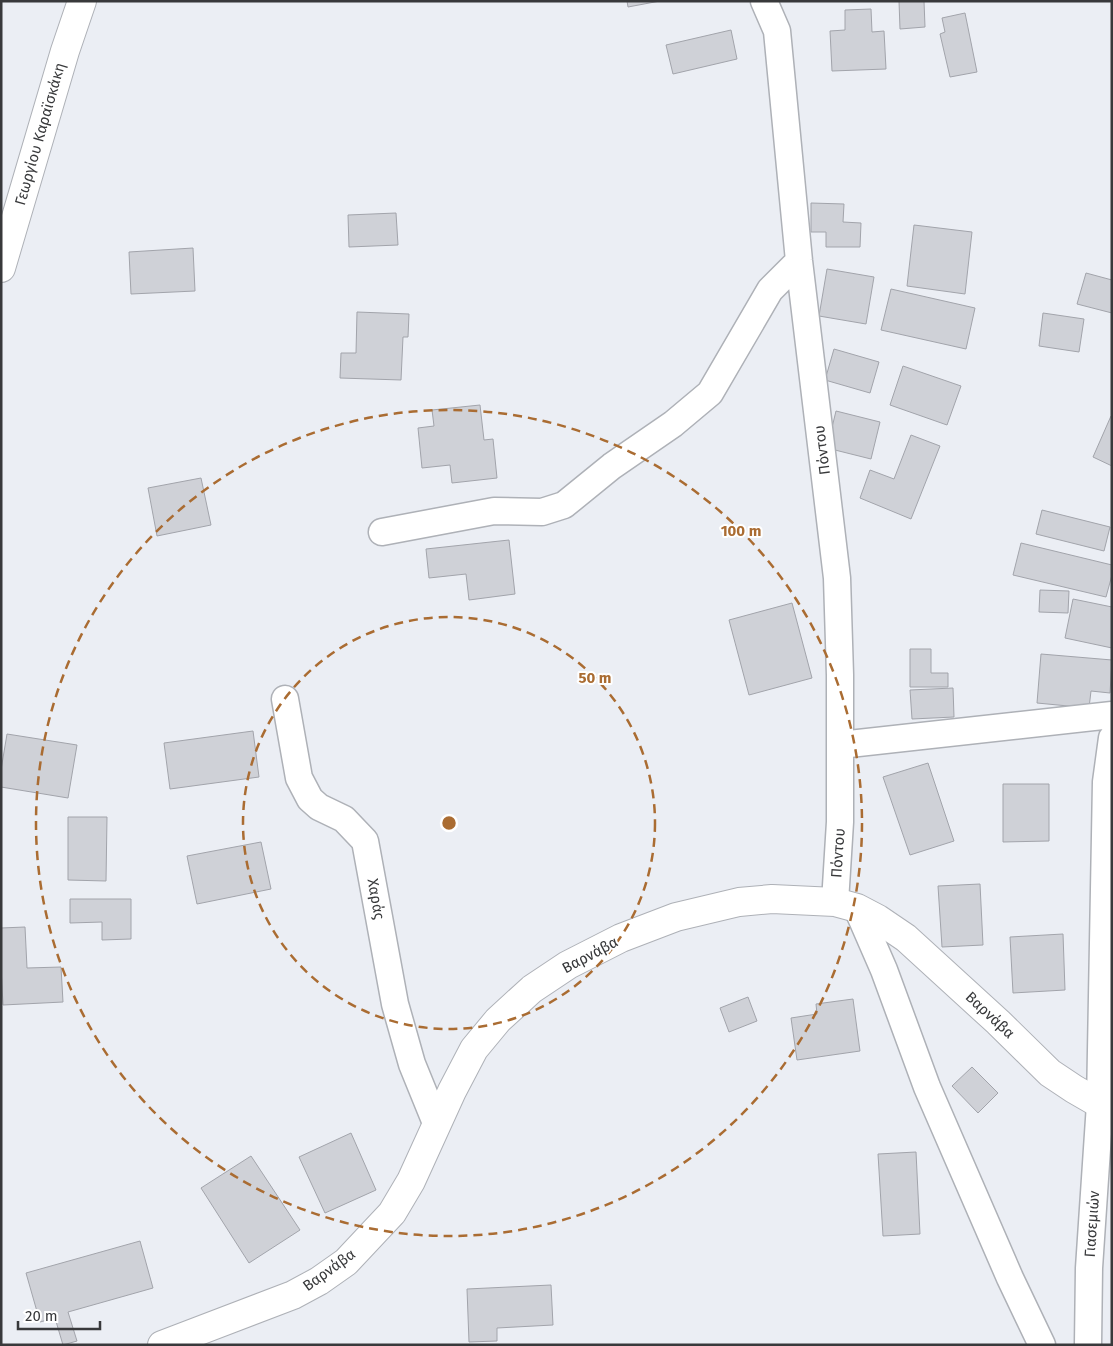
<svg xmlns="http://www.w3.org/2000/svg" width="1113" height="1346" viewBox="0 0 1113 1346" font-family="'Fira Sans',sans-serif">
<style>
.building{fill:#cfd1d7;stroke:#a2a4ab}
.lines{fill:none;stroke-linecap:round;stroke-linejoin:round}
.street-casing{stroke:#aeb1b7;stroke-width:29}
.secondary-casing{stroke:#aeb1b7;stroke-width:30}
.street{stroke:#fff;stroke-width:26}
.secondary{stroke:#fff;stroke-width:28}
.ring{fill:none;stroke:#aa6c32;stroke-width:2.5;stroke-dasharray:9 6}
.labels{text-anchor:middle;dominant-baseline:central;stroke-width:4;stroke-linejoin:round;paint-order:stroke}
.street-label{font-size:15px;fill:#38393b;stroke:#fff}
.centre{fill:#aa6c32;stroke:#fff;stroke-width:2.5}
.ring-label{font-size:15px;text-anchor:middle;font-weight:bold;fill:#aa6c32;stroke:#fff;stroke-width:4;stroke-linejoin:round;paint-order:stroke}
</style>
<rect width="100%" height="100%" fill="#ebeef4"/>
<!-- building -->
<path class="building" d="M627,1h33l-32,6z
M899,1h25l1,26 -25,2z
M871,9l1,23 12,-1 2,38 -54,2 -2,-40 15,-1v-20z
M965,13l12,59 -27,5 -10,-43 5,-2 -3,-14z
M731,30l6,29 -64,15 -7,-29z
M811,203l33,1 -1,18 18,1 -1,24h-34v-15h-15z
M396,213l2,32 -49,2 -1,-32z
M914,225l58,7 -7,62 -58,-8z
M193,248l2,43 -64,3 -2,-42z
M827,269l47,8 -8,47 -47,-8z
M1086,273l26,7v33l-35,-9z
M891,289l84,19 -9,41 -85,-19z
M357,312l52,2 -1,23h-5l-2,43 -61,-2 1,-25h15z
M1043,313l41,6 -5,33 -40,-6z
M834,349l45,13 -9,31 -45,-13z
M903,366l58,20 -14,39 -57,-20z
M480,405l4,35 9,-1 4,39 -45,5 -2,-18 -28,3 -4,-40 16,-2 -2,-16z
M836,411l44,11 -9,37 -44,-11z
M1111,416h1v50l-19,-9z
M911,435l29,11 -29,73 -51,-21 10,-28 24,9z
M201,478l10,47 -54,11 -9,-48z
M1042,510l68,17 -6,24 -68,-17z
M509,540l6,54 -46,6 -3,-26 -37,4 -3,-29z
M1021,543l91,22v10l-6,22 -93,-22z
M1040,590l29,1 -1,22 -29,-1z
M1073,599l39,8v41l-47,-10z
M792,603l20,75 -63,17 -20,-75z
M910,649h21v24h17v14h-38z
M1041,654l71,6 -2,33 -19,-2 -2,17 -52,-5z
M953,688l1,29 -42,2 -2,-29z
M253,731l6,46 -89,12 -6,-46z
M7,734l70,11 -9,53 -67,-11v-17z
M928,763l26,78 -44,14 -27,-78z
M1003,784h46v57l-46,1z
M68,817h39l-1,64 -38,-1z
M261,842l10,47 -74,15 -10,-48z
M980,884l3,61 -41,2 -4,-61z
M70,899h61v40l-29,1v-18l-32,1z
M25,927l2,41 34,-1 2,35 -60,3 -2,-38v-39z
M1063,934l2,56 -52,3 -3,-56z
M748,997l9,24 -28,11 -9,-24z
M853,999l7,52 -63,9 -6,-42 26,-4 -1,-10z
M972,1067l26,26 -20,20 -26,-27z
M351,1133l25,57 -51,23 -26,-56z
M916,1152l4,82 -37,2 -5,-82z
M251,1156l49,74 -51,33 -48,-75z
M140,1241l13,47 -85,24 9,29 -14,4 -8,-27 -15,4 -14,-49z
M551,1285l2,40 -56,3v13l-28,1 -2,-53z"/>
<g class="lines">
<defs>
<path id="street" d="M764,1l13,30 22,230 38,317 3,97v147l-5,80
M382,532l112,-21 48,1 22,-7 48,-39 61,-42 37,-31 60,-103 29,-29
M285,699l14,79 11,21 9,8 25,12 21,22 30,163 17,60 24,59
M840,745l272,-30
M857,908l27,62 43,117 83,191 32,67
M1088,1345l1,-77 11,-164 6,-322 6,-44"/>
<path id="secondary" d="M1,268l64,-217 17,-50
M162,1345l131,-50 26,-14 27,-19 46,-49 19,-32 41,-90 22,-42 24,-29 34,-31 36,-24 53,-27 55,-21 63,-15 33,-3 63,3 22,6 21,11 28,19 92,84 52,51 24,16 26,15 12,4"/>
</defs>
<!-- street casing -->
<use href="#street" class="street-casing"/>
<!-- secondary casing -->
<use href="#secondary" class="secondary-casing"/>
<!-- street -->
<use href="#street" class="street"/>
<!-- secondary -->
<use href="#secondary" class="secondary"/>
</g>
<!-- distance rings -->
<g class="ring">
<circle cx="449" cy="823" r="206"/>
<circle cx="449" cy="823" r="413"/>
</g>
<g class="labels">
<!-- street labels -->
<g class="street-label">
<text transform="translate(40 134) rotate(-74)">Γεωργίου Καραϊσκάκη</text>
<text transform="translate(822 450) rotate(-97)">Πόντου</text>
<text transform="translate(838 853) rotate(-86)">Πόντου</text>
<text transform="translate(376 899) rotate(80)">Χαράς</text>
<text transform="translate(590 955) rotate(-28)">Βαρνάβα</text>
<text transform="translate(990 1015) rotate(43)">Βαρνάβα</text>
<text transform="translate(1092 1224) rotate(-86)">Γιασεμιών</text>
<text transform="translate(329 1270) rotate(-36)">Βαρνάβα</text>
</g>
</g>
<circle cx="449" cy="823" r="8" class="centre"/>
<g class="ring-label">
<text x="741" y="536">100 m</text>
<text x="595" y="683">50 m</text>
</g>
<!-- border -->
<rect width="1113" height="1346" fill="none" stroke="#38393b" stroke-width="5"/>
<!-- scale -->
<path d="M18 1321v8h82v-8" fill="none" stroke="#38393b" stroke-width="2.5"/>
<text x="25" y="1321" font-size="15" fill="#38393b" stroke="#ffffff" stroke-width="4" paint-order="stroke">20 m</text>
</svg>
